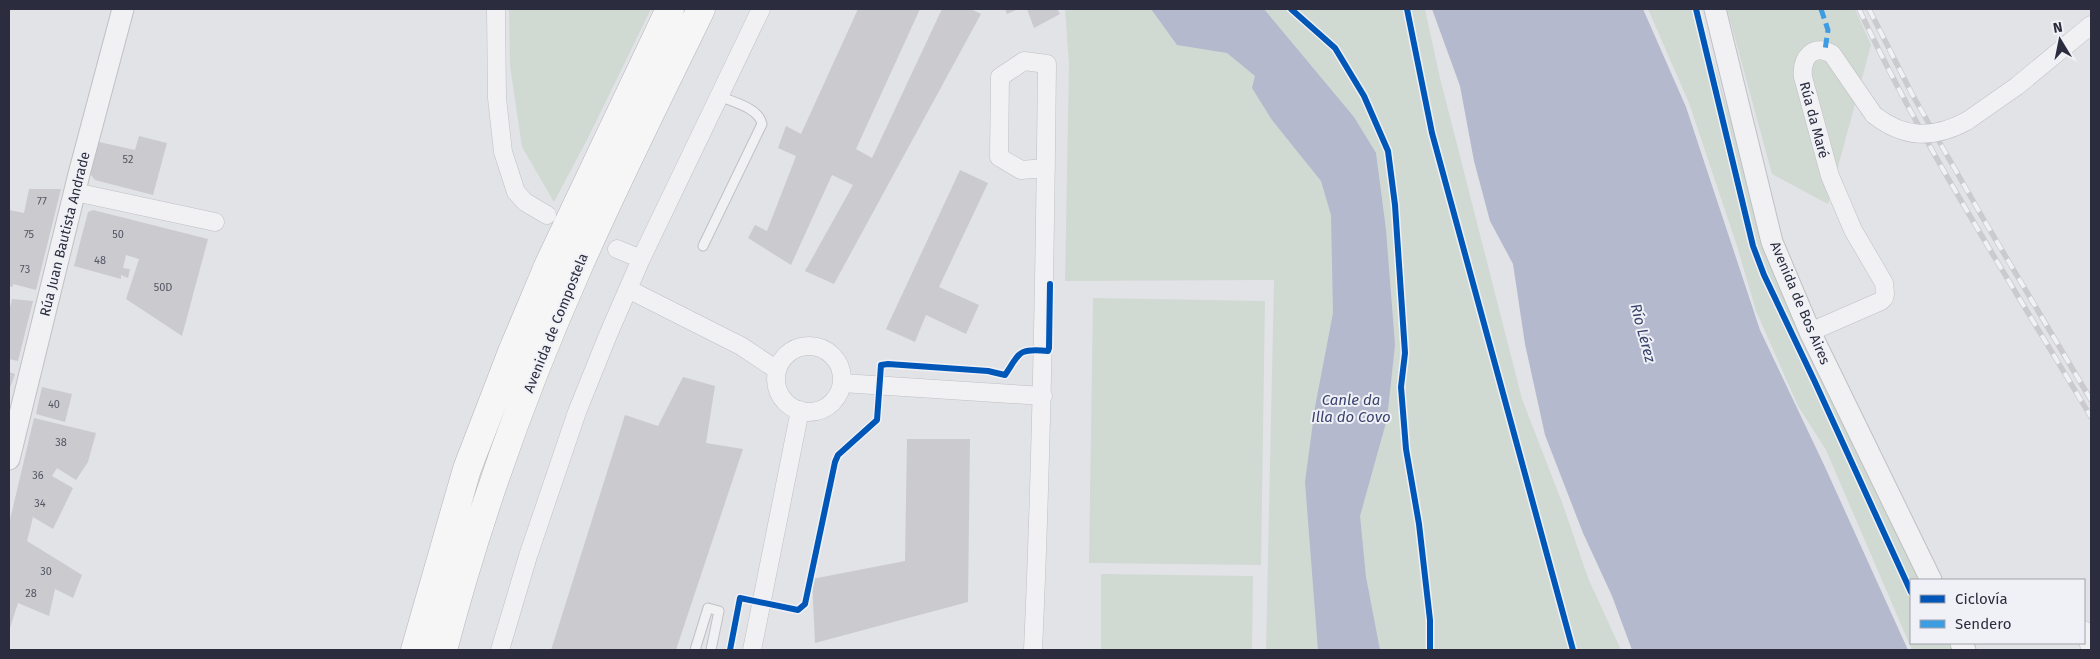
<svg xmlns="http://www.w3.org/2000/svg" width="2100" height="659" viewBox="0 0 2100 659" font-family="'Fira Sans',sans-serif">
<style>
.green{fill:#d1d9d3}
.water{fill:#b4b9ce}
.building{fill:#cacacf}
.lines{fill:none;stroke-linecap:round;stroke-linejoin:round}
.service-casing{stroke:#bfc0c3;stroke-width:11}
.minor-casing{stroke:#bfc0c3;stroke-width:19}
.tertiary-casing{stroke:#bfc0c3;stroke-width:23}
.trunk-casing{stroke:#b5b6bb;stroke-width:29}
.service{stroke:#f1f1f4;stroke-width:9}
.minor{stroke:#f1f1f4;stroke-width:18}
.tertiary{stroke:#f1f1f4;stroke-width:21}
.trunk{stroke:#f6f6f6;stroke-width:28}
.rail-casing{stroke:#cbcbce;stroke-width:5.5}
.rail{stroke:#f0f1f6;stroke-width:4;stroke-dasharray:11;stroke-linecap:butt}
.minor-bridge-casing{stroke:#bfc0c3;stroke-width:19;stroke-linecap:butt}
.minor-bridge{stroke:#f1f1f4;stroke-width:18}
.quiet{stroke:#3d9de3;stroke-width:5;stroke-dasharray:10 5;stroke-linecap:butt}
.cycleway-casing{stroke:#f0f1f6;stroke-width:9}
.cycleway{stroke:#0057b8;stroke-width:6}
.labels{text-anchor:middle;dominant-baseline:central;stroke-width:4;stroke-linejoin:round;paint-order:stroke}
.number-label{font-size:11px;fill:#545664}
.street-label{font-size:14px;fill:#2b2d3e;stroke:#f0f1f6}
.water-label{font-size:15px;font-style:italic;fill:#39426d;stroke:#f0f1f6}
</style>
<rect width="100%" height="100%" fill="#e2e3e7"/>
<!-- green -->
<path class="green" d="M509,9h142l-63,129 -34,64 -32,-55 -12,-81z
M1065,9h360l15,69 82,321 41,106 25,73 33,72h-355l8,-370 -209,1 4,-217z
M1648,9h51l66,233 155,338h-9v63h37l4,7h-40l-86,-200 -28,-44 -42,-95 -19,-65 -48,-143z
M1727,9h128l16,36 -43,159 -56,-30z
M1093,298l172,3 -4,264 -172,-2z
M1101,574l152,2 -1,74h-151z"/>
<!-- water -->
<path class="water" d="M1151,9h113l90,108 22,36 10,77 9,115 -8,74 -27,97 6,61 14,73h-62l-13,-168 10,-75 18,-94 -2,-98 -10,-34 -49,-61 -20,-32 3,-12 -28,-23 -50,-8z
M1432,9h211l43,98 74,223 65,137 83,183h-276l-20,-54 -29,-63 -38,-98 -20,-91 -12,-80 -23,-43 -16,-60 -14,-75z"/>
<!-- building -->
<path class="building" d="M858,9h62l-64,140 16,9 70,-149h29l10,5 -147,270 -29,-13 48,-86 -21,-10 -41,90 -43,-27 7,-13 12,6 29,-75 -18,-8 8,-22 15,8z
M1005,9h13l-11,5z
M1027,9h30l3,5 -26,14z
M139,136l28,7 -14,52 -58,-15 -5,-6 9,-32 36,8z
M960,170l28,13 -49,104 40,18 -13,29 -40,-19 -11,27 -29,-13z
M29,189h32l-25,101 -23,-6v3l-4,-1v-76l15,3z
M93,210l115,29 -26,97 -56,-37 13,-40 -13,-4 -3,13 7,1 -2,9 -7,-3v4l-47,-13 14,-54z
M12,299l21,2 -15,60 -9,-2v-47z
M9,372l6,2 -6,17z
M683,377l32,9 -9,57 37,6 -67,201h-125l74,-235 33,11z
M42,387l30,7 -7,28 -29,-8z
M34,418l62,15 -8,29 -12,18 -19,-12 -5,8 21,12 -20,41 -20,-12 -6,24 55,34 -9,23 -18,-9 -6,27 -31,-13 -8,25 -1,-1v-103z
M907,439h63l-2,163 -153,41 -3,-64 93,-18z"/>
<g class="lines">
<defs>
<path id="service" d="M703,246l59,-122c-3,-16 -29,-22 -43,-28
M695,650l13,-42 11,3 -8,39"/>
<path id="minor" d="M496,9l1,89 6,54 13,40 9,10 22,13
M1967,121l50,-35 74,-61
M75,192l140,30
M617,249l24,10
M628,289l113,57 36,24
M1810,332l71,-31 3,-3 1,-4 -1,-11 -31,-53 -23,-54 -27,-99c-2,-19 10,-34 29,-23l42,61
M776 379a33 33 0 1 1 66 0a33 33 0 1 1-66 0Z
M842,383l201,13
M2084,630l7,20
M500,650l28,-94 49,-144 31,-77 33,-76 120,-250
M752,650l48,-240
M1033,650c9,-195 12,-390 14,-586l-23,-3 -24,16 -1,80 22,13 25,-2"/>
<path id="tertiary" d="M1715,9l57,233 38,90 121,248
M9,459l70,-285 44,-165
M1961,643l4,7"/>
<path id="trunk" d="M415,650l52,-181 45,-117 37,-88 121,-255
M443,650c34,-129 79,-256 133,-378 39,-89 83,-176 125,-263"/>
</defs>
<!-- service casing -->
<use href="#service" class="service-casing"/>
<!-- minor casing -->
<use href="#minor" class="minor-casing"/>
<!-- tertiary casing -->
<use href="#tertiary" class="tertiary-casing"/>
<!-- trunk casing -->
<use href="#trunk" class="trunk-casing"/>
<!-- service -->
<use href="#service" class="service"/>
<!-- minor -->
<use href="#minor" class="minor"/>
<!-- tertiary -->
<use href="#tertiary" class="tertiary"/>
<!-- trunk -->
<use href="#trunk" class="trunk"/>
<defs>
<path id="rail" d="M1859,9c66,141 152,274 232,408
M1869,9l43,85 72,126 107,180"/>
</defs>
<!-- rail casing -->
<use href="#rail" class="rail-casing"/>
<!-- rail -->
<use href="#rail" class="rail"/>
<defs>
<path id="minor-bridge" d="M1874,115c31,24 59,24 93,6"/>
</defs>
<!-- minor-bridge casing -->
<use href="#minor-bridge" class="minor-bridge-casing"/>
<!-- minor-bridge -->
<use href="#minor-bridge" class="minor-bridge"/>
<!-- quiet -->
<path class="quiet" d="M1821,9l7,21 -3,20"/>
<defs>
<path id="cycleway" d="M1291,9l44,39 29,48 24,55 7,54 10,148 -4,34 5,62 13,75 11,96v30
M1407,9l25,124 141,517
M1696,9l57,237 11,29 50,105 97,212
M730,650l10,-52 58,12 7,-6 30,-142 3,-7 39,-35 4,-55 7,-1 100,7 17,4c15,-22 12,-27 43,-24l1,-3 1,-64"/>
</defs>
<!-- cycleway casing -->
<use href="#cycleway" class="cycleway-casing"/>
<!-- cycleway -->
<use href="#cycleway" class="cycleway"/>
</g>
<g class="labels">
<!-- number labels -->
<g class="number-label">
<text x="128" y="159">52</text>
<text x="42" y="201">77</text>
<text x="29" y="234">75</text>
<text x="118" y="234">50</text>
<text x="100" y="260">48</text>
<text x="25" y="269">73</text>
<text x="163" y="287">50D</text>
<text x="54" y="404">40</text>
<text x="61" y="442">38</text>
<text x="38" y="475">36</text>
<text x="40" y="503">34</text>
<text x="46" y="571">30</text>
<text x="31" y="593">28</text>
</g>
<!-- street labels -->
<g class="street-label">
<text transform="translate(1814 120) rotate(75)">Rúa da Maré</text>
<text transform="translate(65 234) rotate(-76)">Rúa Juan Bautista Andrade</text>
<text transform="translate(1800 303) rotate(67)">Avenida de Bos Aires</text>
<text transform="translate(556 323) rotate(-68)">Avenida de Compostela</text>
</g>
<!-- water labels -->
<g class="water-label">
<text transform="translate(1643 333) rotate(75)">Río Lérez</text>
<text x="1351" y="400">Canle da<tspan x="1351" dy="17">Illa do Covo</tspan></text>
</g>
</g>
<!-- border -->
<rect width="2100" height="659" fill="none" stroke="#2b2d3e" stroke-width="20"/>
<!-- legend -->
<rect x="1910" y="579" width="175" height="65" fill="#f0f1f6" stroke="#a1a3ac"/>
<rect x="1920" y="595" width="25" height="8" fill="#0057b8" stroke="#a1a3ac"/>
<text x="1955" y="604" font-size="15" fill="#2b2d3e">Ciclovía</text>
<rect x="1920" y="620" width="25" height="8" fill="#3d9de3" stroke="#a1a3ac"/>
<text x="1955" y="629" font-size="15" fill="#2b2d3e">Sendero</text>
<!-- north arrow -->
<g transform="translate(2060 40) rotate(350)" stroke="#f0f1f6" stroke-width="4" paint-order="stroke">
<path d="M0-4L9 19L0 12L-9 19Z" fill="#2b2d3e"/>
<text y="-8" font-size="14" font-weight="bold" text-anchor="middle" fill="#2b2d3e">N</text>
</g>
</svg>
